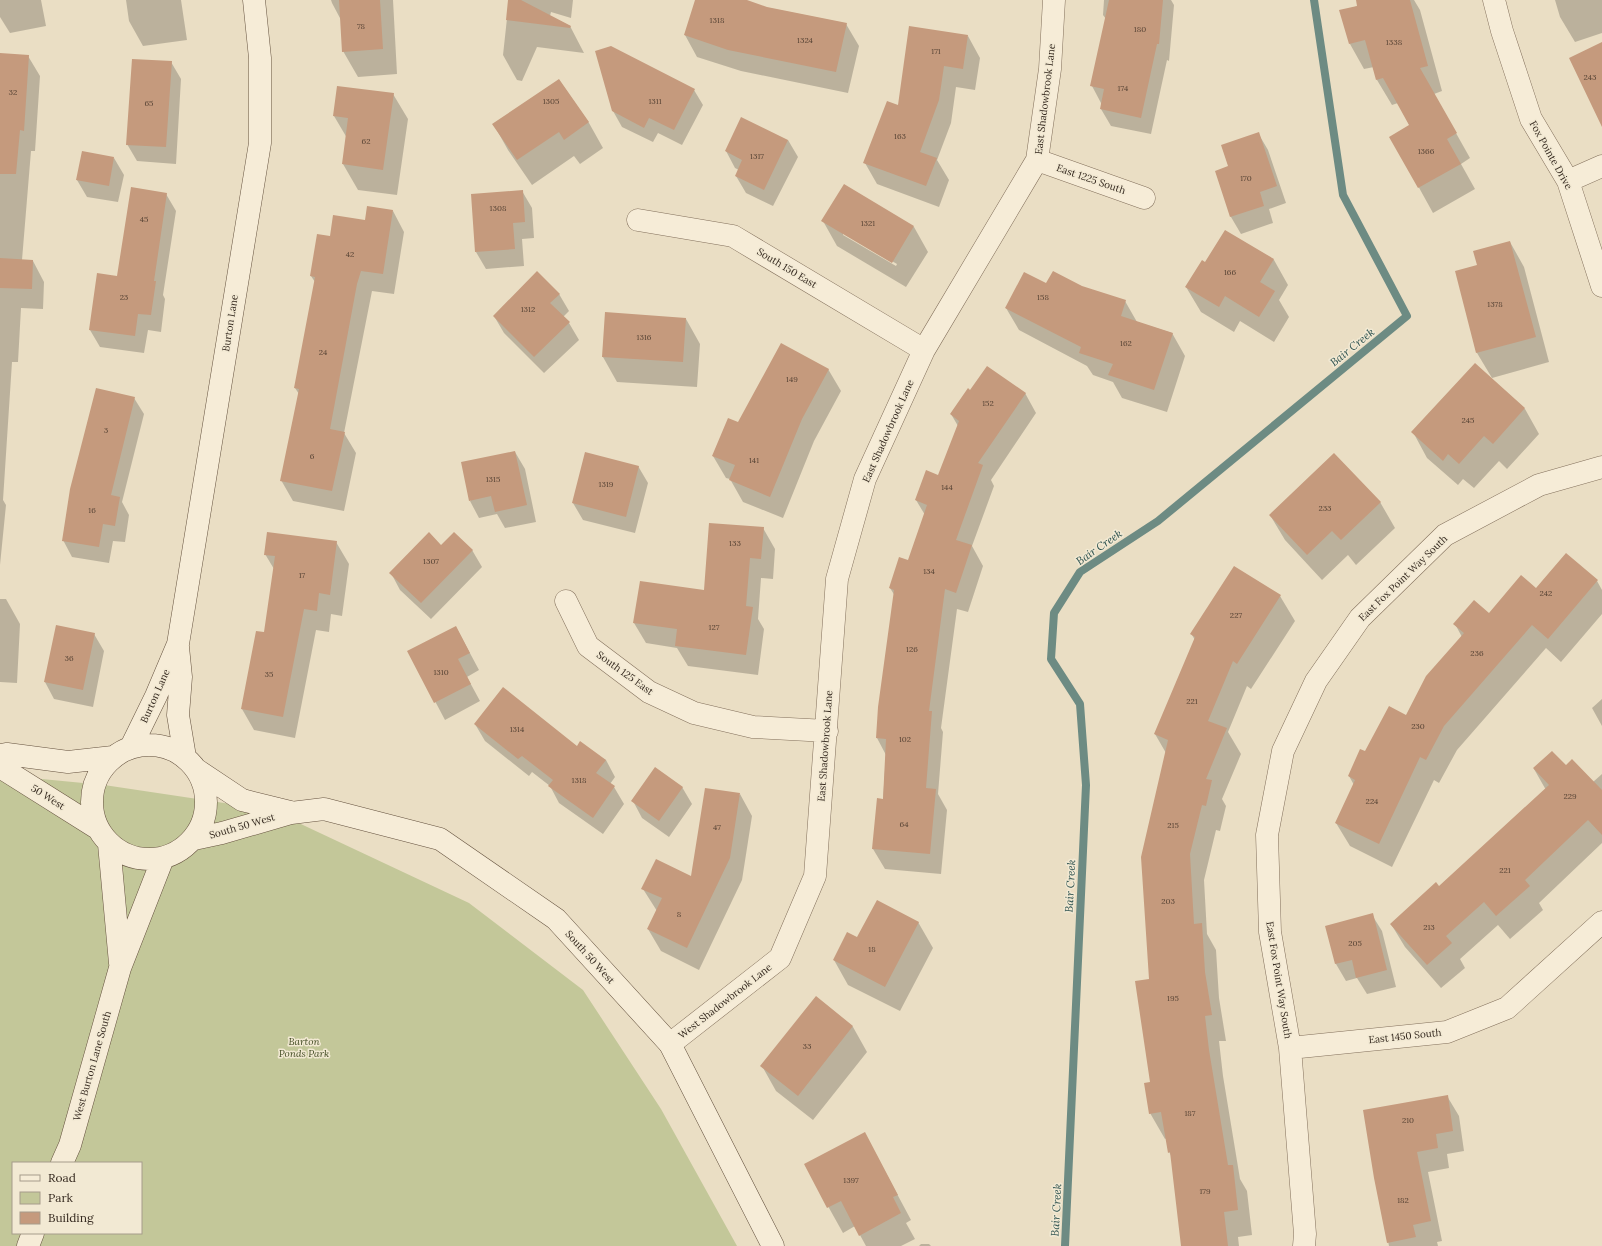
<svg xmlns="http://www.w3.org/2000/svg" width="1602" height="1246" viewBox="0 0 1602 1246" font-family="Lora,serif">
<style>
.green{fill:#c3c799;fill-rule:evenodd}
.shadow{fill:#0003;fill-rule:evenodd}
.lines{fill:none;stroke-linecap:round;stroke-linejoin:round}
.stream{stroke:#6d8b83;stroke-width:8}
.building{fill:#c59a7d}
.street-casing{stroke:#83705c;stroke-width:23}
.secondary-casing{stroke:#65523f;stroke-width:23}
.street{stroke:#f6ecd7;stroke-width:22}
.secondary{stroke:#f6ecd7;stroke-width:22}
.labels{text-anchor:middle;dominant-baseline:central;stroke-width:3;stroke-linejoin:round;paint-order:stroke}
.number-label{font-size:8px;fill:#594536}
.street-label{font-size:10px;fill:#35291f;stroke:#f2e9d3}
.park-label{font-size:10px;font-style:italic;fill:#464f27;stroke:#f2e9d3}
.water-label{font-size:11px;font-style:italic;fill:#2f5350;stroke:#f2e9d3}
</style>
<rect width="100%" height="100%" fill="#eadec4"/>
<!-- green -->
<path class="green" d="M0,775l104,10 167,25 198,93 114,87 78,119 76,137h-737zM13,1163h128v70h-128z"/>
<!-- shadow -->
<path class="shadow" d="M0,0h41l5,26 -36,7 -10,-16z
M126,0h55l6,40 -44,6 -14,-25z
M331,0h62l4,74 -39,3 -15,-26 -2,-31 -9,-17z
M509,0h64l-2,18 -20,-6 -1,4 20,10 14,27 -47,-6 -15,34 -5,-1 -14,-25z
M714,0h30l23,8 79,16 13,22 -11,47 -107,-22 -44,-14 -12,-22z
M1104,0h67l3,5 -5,56 -2,-1 -16,74 -40,-8 -10,-17v-6l-9,-17 14,-67 -3,-4z
M1357,0h57l6,10 22,81 -8,3 36,64 -9,6 14,25 -42,24 -42,-76 19,-11 -12,-23 -6,2 -15,-25 -3,-13 -10,2 -14,-25 -9,-33 17,-5z
M1555,0h47v33l-27,9 -15,-25z
M968,36l12,22 -5,32 -19,-3 -5,36 -14,37 12,20 -10,27 -62,-23 -12,-21 33,-57z
M0,54l28,2 12,20 -5,75h-4l-9,109 11,1 11,21 -1,27 -22,-1 -3,54h-6l-9,138 3,5 -6,60z
M171,62l10,17 -5,85 -39,-3 -10,-17z
M559,80l30,43 14,25 -23,16 -6,-8 -42,29 -24,-35 -14,-25z
M694,90l9,15 -21,40 -24,-12 -5,9 -31,-15 -9,-16z
M393,94l15,25 -11,76 -39,-5 -15,-26 4,-26 -13,-22z
M1258,133l10,17 18,53 -17,6 4,14 -32,11 -10,-17 -15,-45 13,-5z
M788,140l10,17 -25,49 -27,-13 -10,-17 3,-6 -4,-2 -9,-17z
M114,158l10,17 -6,27 -31,-5 -10,-17z
M522,191l10,17 2,30 -12,1 2,27 -38,3 -10,-17z
M166,194l10,17 -13,84 2,4 -4,33 -13,-2 -4,23 -44,-6 -10,-17 28,-53z
M393,211l11,21 -10,62 -22,-3 -28,142 12,20 -12,58 -51,-10 -12,-21 18,-86 -4,-6 20,-106 -4,-6 19,-38z
M823,221l91,6 14,25 -22,35 -69,-41zM843,233l54,31 -1,2 -53,-31z
M1225,231l49,29 14,25 -9,15 10,17 -15,25 -34,-21 -6,11 -33,-20 -15,-25 19,-24z
M1510,242l14,25 25,95 -57,16 -15,-25 1,-87z
M1047,285l34,2 44,14 12,21 35,11 13,23 -18,56 -45,-14 -9,-16 -20,-7 -6,-9 -68,-36 -13,-22z
M559,294l10,17 -6,6 6,6 10,17 -35,33 -40,-40 -10,-17z
M686,319l14,25 -3,43 -80,-5 -14,-25z
M1475,364l50,45 14,25 -32,35 -8,-8 -25,27 -11,-9 -5,6 -31,-27 -14,-26z
M828,369l13,22 -27,50 -31,77 -40,-16 -13,-23 -4,-1 -13,-22 25,-33z
M971,392l54,1 11,20 -45,67 3,6 -22,60 11,20 -15,46 -11,-3 -16,119 2,4 -5,62 9,16 -6,64 -56,-5 -12,-20 10,-49 3,-45 -9,-17 2,-31 16,-111 -5,-8 19,-27 16,-46 -9,-15 23,-24 19,-50 -7,-12z
M134,398l10,16 -22,88 7,13 -4,27 -12,-1 -4,22 -37,-6 -9,-17z
M515,452l10,17 11,53 -31,6 -8,-14 -18,4 -9,-17z
M638,466l10,17 -13,50 -52,-13 -10,-17z
M1380,502l15,26 -39,37 -8,-10 -26,25 -37,-40 -15,-25z
M763,528l12,21 -2,30 -12,-1 -3,41 6,10 -6,46 -70,-9 -11,-18 -31,-5 -12,-20 70,-32z
M336,542l13,22 -7,52 -11,-2 -2,18 -13,-2 -21,108 -41,-8 -12,-21 23,-75 9,-65 -9,-15z
M441,546l31,4 10,17 -51,52 -31,-29 -9,-17z
M1597,581l5,9v24l-41,48 -15,-14 -89,102 -18,33 -5,-3 -42,87 -42,-21 -14,-23 18,-38 -5,-9 17,-23 40,-37 56,-79 -7,-13z
M1280,596l15,25 -44,68 -4,-3 -19,46 13,22 -19,45 4,7 -6,25 -4,-1 -12,50 3,54 9,16 3,48 7,43h-7l4,35 17,103 7,12 5,44 -14,2 1,9h-57l-10,-89 -3,-5 -2,-14 -2,1 -15,-26 1,-30 -1,-103 16,-227 -11,-19 40,-94 -3,-5z
M0,599h6l14,25 -3,59 -17,-1v3z
M456,627l23,43 -12,7 13,24 -35,19 -36,-68z
M94,634l10,17 -11,56 -39,-8 -9,-17z
M1602,699v27l-10,-18z
M475,724l102,23 29,13 9,17 -5,7 4,3 10,17 -21,30 -44,-31 -9,-17 -18,-14 -3,4 -44,-35z
M1566,767l27,15 9,-8v69l-63,60 4,7 -33,29 -12,-14 -38,34 5,9 -24,20 -36,-41 -14,-23 48,-37 107,-97 -12,-21z
M682,787l10,17 -23,33 -27,-19 -9,-17z
M740,794l12,22 -10,64 -43,90 -38,-19 -13,-22 9,-18 -14,-22 49,-12z
M1372,915l10,16 14,56 -29,7 -10,-16 -11,3 -10,-17 -10,-37z
M918,922l15,26 -33,63 -52,-26 -14,-25 24,-21z
M816,997l37,30 14,25 -54,68 -37,-29 -14,-25z
M1447,1096l12,20 5,35 -17,3 2,14 -21,4 14,69 -5,1 1,4h-49l-14,-68z
M865,1134l46,86 -5,3 9,16 -14,7h-35l-11,-20 -12,7 -38,-68z
M921,1244h8l2,2h-12z"/>
<g class="lines">
<!-- stream -->
<path class="stream" d="M1065,1246l21,-461 -6,-81 -29,-45 3,-46 26,-41 78,-51 249,-205 -64,-121 -29,-195"/>
</g>
<!-- building -->
<path class="building" d="M339,0h41l3,49 -41,3z
M508,0h13l50,26 -1,2 -64,-8z
M695,0h52l20,7 80,16 -11,49 -108,-22 -44,-15z
M1109,0h54l-4,44h-2l-16,74 -41,-9 4,-20 -14,-3z
M1356,0h54l18,66 -8,2 37,65 -10,6 14,25 -43,24 -29,-51 20,-12 -26,-47 -7,2 -11,-40 -16,4 -10,-34 18,-4z
M909,26l59,9 -5,34 -19,-3 -5,34 -19,52 17,6 -11,28 -63,-23 24,-62 11,4z
M1602,42v85l-33,-69z
M611,46l84,43 -21,41 -25,-12 -5,10 -32,-17 -17,-60z
M0,53l29,2 -5,76 -4,-1 -4,44h-16z
M132,59l40,2 -6,86 -40,-2z
M559,79l30,43 -25,18 -5,-8 -42,28 -25,-36z
M337,86l57,7 -11,77 -41,-6 6,-46 -15,-2z
M741,117l47,23 -24,50 -29,-14 7,-16 -17,-9z
M1259,132l18,54 -17,6 4,14 -34,11 -15,-46 13,-5 -7,-21z
M82,151l32,6 -5,29 -33,-6z
M844,184l70,42 -22,37 -71,-42z
M131,187l36,6 -13,88h2l-5,34 -13,-1 -3,22 -46,-6 8,-57 20,3z
M523,190l2,32 -12,1 2,26 -40,3 -4,-58z
M367,206l26,4 -10,64 -22,-3 -4,13 -27,145 15,3 -13,59 -52,-10 19,-92 -5,-1 21,-111 -5,-1 7,-42 13,2 3,-21 32,5z
M1225,230l49,29 -14,23 15,9 -16,26 -34,-21 -6,11 -34,-20 17,-27 3,2z
M1510,241l26,96 -60,16 -21,-82 22,-6 -4,-14z
M0,258l33,2 -1,29 -32,-1z
M537,271l23,23 -10,9 20,19 -36,35 -41,-41z
M1053,271l29,15 44,14 -5,16 52,17 -19,57 -46,-15 5,-11 -34,-11 2,-6 -76,-39 19,-36 22,11z
M605,312l81,6 -3,44 -81,-5z
M781,343l48,26 -27,50 -32,78 -41,-17 6,-15 -23,-9 16,-38 10,4z
M1475,363l50,45 -32,36 -9,-8 -25,28 -11,-10 -5,7 -32,-29z
M987,366l39,27 -48,70 5,2 -27,75 16,5 -16,48 -11,-4 -16,122h3l-6,77 10,1 -6,65 -58,-5 5,-51 6,1 3,-60 -10,-1 2,-31 16,-117 -5,-2 10,-31 9,3 19,-55 -12,-5 11,-30 12,5 21,-54 -9,-7 18,-26 2,2z
M96,388l39,9 -24,98 9,2 -5,29 -12,-2 -4,23 -37,-6 8,-52z
M515,451l12,54 -32,7 -4,-16 -22,5 -8,-39z
M585,452l54,14 -13,51 -54,-14z
M1334,453l47,49 -40,38 -9,-9 -25,24 -38,-40z
M709,523l55,4 -3,32 -11,-1 -4,48 7,1 -7,48 -71,-9 2,-17 -44,-6 7,-42 64,9z
M267,532l70,9 -7,54 -11,-2 -2,18 -13,-2 -21,108 -42,-8 15,-78 8,1 11,-76 -11,-1z
M429,532l12,13 13,-13 19,18 -52,53 -32,-30z
M1566,553l32,27 -50,59 -16,-14 -88,101 -18,34 -6,-3 -41,87 -44,-21 20,-43 -7,-4 12,-27 5,2 24,-45 17,9 20,-39 38,-43 -11,-9 21,-24 15,13 32,-38 15,13z
M1234,566l47,29 -44,69 -4,-3 -25,60 19,7 -21,51 6,1 -6,26 -4,-1 -12,49 4,70 8,-1 3,49 7,43 -7,1 4,34 19,115h5l5,45 -14,2 4,34h-47l-11,-94 -2,1 -7,-41 -12,2 -5,-31 6,-1 -15,-101 14,-2 -8,-122 27,-117 -14,-6 41,-97 -5,-3z
M56,625l39,8 -12,57 -39,-8z
M456,626l14,27 -12,6 13,25 -37,19 -27,-52z
M503,687l74,59 3,-5 26,19 -10,13 19,13 -22,32 -45,-32 5,-6 -31,-24 -4,3 -44,-35z
M1552,751l14,14 6,-6 30,31v45l-14,-15 -63,60 5,6 -34,30 -12,-14 -38,34 6,7 -25,22 -37,-41 46,-42 3,4 110,-101 -16,-17z
M655,767l28,20 -24,34 -28,-20z
M705,788l35,5 -10,65 -43,90 -40,-19 15,-31 -21,-9 15,-30 35,17z
M877,900l42,22 -34,65 -52,-27 14,-28 10,5z
M1373,913l14,57 -31,8 -4,-18 -17,4 -10,-38z
M816,996l37,30 -55,70 -38,-30z
M1448,1095l5,36 -17,3 2,14 -21,4 14,69 -18,4 3,12 -29,6 -13,-65 -11,-68z
M865,1132l33,63 -5,2 8,16 -42,23 -18,-35 -14,7 -23,-44z"/>
<g class="lines">
<defs>
<path id="street" d="M1494,0l8,31 29,88 37,62 34,105
M1037,160l107,38
M1568,181l34,-15
M638,220l95,16 191,114
M566,601l22,45 61,46 45,21 59,14 74,4
M670,1044l110,-86 35,-82 22,-297 28,-100 59,-129 113,-190 13,-91 4,-69
M1290,1048l157,-16 60,-24 95,-86
M1304,1246l1,-12 -15,-186 -20,-116 -3,-97 16,-84 33,-70 44,-63 85,-83 94,-50 63,-18"/>
<path id="secondary" d="M178,647l3,30 -3,38 7,42
M92 802a57 57 0 1 1 114 0a57 57 0 1 1-114 0Z
M131,747l25,-51 22,-52 82,-501v-85l-6,-58
M0,755l7,-1 61,8 45,-5
M0,767l97,61
M197,770l45,30 48,12
M194,839l28,-6 69,-20 33,-4 116,30 116,80 114,125 103,202
M109,844l11,119
M62,1163l8,-18 50,-177 43,-110
M28,1246l5,-13"/>
</defs>
<!-- street casing -->
<use href="#street" class="street-casing"/>
<!-- secondary casing -->
<use href="#secondary" class="secondary-casing"/>
<!-- street -->
<use href="#street" class="street"/>
<!-- secondary -->
<use href="#secondary" class="secondary"/>
</g>
<g class="labels">
<!-- number labels -->
<g class="number-label">
<text x="717" y="20">1318</text>
<text x="361" y="26">78</text>
<text x="1140" y="29">180</text>
<text x="805" y="40">1324</text>
<text x="1394" y="42">1338</text>
<text x="936" y="51">171</text>
<text x="1590" y="77">243</text>
<text x="1123" y="88">174</text>
<text x="13" y="92">32</text>
<text x="551" y="101">1305</text>
<text x="655" y="101">1311</text>
<text x="149" y="103">65</text>
<text x="900" y="136">163</text>
<text x="366" y="141">62</text>
<text x="1426" y="151">1366</text>
<text x="757" y="156">1317</text>
<text x="1246" y="178">170</text>
<text x="498" y="208">1308</text>
<text x="144" y="219">45</text>
<text x="868" y="223">1321</text>
<text x="350" y="254">42</text>
<text x="1230" y="272">166</text>
<text x="124" y="297">23</text>
<text x="1043" y="297">158</text>
<text x="1495" y="304">1378</text>
<text x="528" y="309">1312</text>
<text x="644" y="337">1316</text>
<text x="1126" y="343">162</text>
<text x="323" y="352">24</text>
<text x="792" y="379">149</text>
<text x="988" y="403">152</text>
<text x="1468" y="420">245</text>
<text x="106" y="430">3</text>
<text x="312" y="456">6</text>
<text x="754" y="460">141</text>
<text x="493" y="479">1315</text>
<text x="606" y="484">1319</text>
<text x="947" y="487">144</text>
<text x="1325" y="508">233</text>
<text x="92" y="510">16</text>
<text x="735" y="543">133</text>
<text x="431" y="561">1307</text>
<text x="929" y="571">134</text>
<text x="302" y="575">17</text>
<text x="1546" y="593">242</text>
<text x="1236" y="615">227</text>
<text x="714" y="627">127</text>
<text x="912" y="649">126</text>
<text x="1477" y="653">236</text>
<text x="69" y="658">36</text>
<text x="441" y="672">1310</text>
<text x="269" y="674">35</text>
<text x="1192" y="701">221</text>
<text x="1418" y="726">230</text>
<text x="517" y="729">1314</text>
<text x="905" y="739">102</text>
<text x="579" y="780">1318</text>
<text x="1570" y="796">229</text>
<text x="1372" y="801">224</text>
<text x="904" y="824">64</text>
<text x="1173" y="825">215</text>
<text x="717" y="827">47</text>
<text x="1505" y="870">221</text>
<text x="1168" y="901">203</text>
<text x="679" y="914">8</text>
<text x="1429" y="927">213</text>
<text x="1355" y="943">205</text>
<text x="872" y="949">18</text>
<text x="1173" y="998">195</text>
<text x="807" y="1046">33</text>
<text x="1190" y="1113">187</text>
<text x="1408" y="1120">210</text>
<text x="851" y="1180">1397</text>
<text x="1205" y="1191">179</text>
<text x="1403" y="1200">182</text>
</g>
<!-- street labels -->
<g class="street-label">
<text transform="translate(1045 99) rotate(-83)">East Shadowbrook Lane</text>
<text transform="translate(1551 155) rotate(61)">Fox Pointe Drive</text>
<text transform="translate(1091 179) rotate(19)">East 1225 South</text>
<text transform="translate(787 268) rotate(31)">South 150 East</text>
<text transform="translate(230 323) rotate(-81)">Burton Lane</text>
<text transform="translate(888 431) rotate(-66)">East Shadowbrook Lane</text>
<text transform="translate(1403 578) rotate(-44)">East Fox Point Way South</text>
<text transform="translate(625 673) rotate(36)">South 125 East</text>
<text transform="translate(155 696) rotate(-66)">Burton Lane</text>
<text transform="translate(825 746) rotate(-86)">East Shadowbrook Lane</text>
<text transform="translate(48 797) rotate(32)">50 West</text>
<text transform="translate(242 826) rotate(-16)">South 50 West</text>
<text transform="translate(590 957) rotate(48)">South 50 West</text>
<text transform="translate(1279 980) rotate(81)">East Fox Point Way South</text>
<text transform="translate(725 1001) rotate(-38)">West Shadowbrook Lane</text>
<text transform="translate(1405 1036) rotate(-6)">East 1450 South</text>
<text transform="translate(92 1066) rotate(-74)">West Burton Lane South</text>
</g>
<!-- park labels -->
<g class="park-label">
<text x="304" y="1041">Barton<tspan x="304" dy="12">Ponds Park</tspan></text>
</g>
<!-- water labels -->
<g class="water-label">
<text transform="translate(1352 347) rotate(-39)">Bair Creek</text>
<text transform="translate(1099 547) rotate(-35)">Bair Creek</text>
<text transform="translate(1070 886) rotate(-87)">Bair Creek</text>
<text transform="translate(1056 1210) rotate(-87)">Bair Creek</text>
</g>
</g>
<!-- legend -->
<rect x="12" y="1162" width="130" height="72" fill="#f2e9d3" stroke="#a69c8b"/>
<rect x="20" y="1175" width="20" height="6" fill="#f6ecd7" stroke="#a69c8b"/>
<text x="48" y="1182" font-size="12" fill="#35291f">Road</text>
<rect x="20" y="1192" width="20" height="12" fill="#c3c799" stroke="#a69c8b"/>
<text x="48" y="1202" font-size="12" fill="#35291f">Park</text>
<rect x="20" y="1212" width="20" height="12" fill="#c59a7d" stroke="#a69c8b"/>
<text x="48" y="1222" font-size="12" fill="#35291f">Building</text>
</svg>
